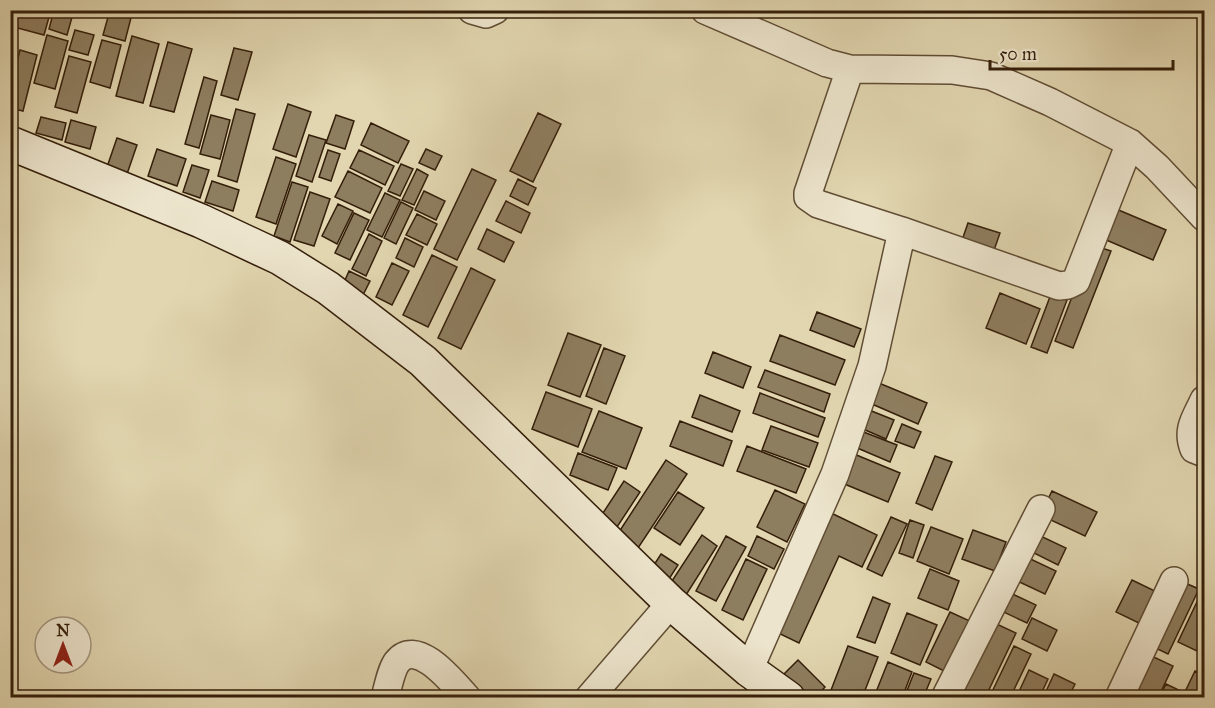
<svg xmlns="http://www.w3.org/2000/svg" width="1215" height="708" viewBox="0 0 1215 708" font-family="'IM FELL Great Primer',serif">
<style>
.building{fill:#8e7e60;stroke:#351f0a;stroke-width:1.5}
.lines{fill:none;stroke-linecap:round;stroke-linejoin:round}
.street-casing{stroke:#604d34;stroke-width:30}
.secondary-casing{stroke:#351f0a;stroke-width:36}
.street{stroke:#ece4cc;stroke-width:27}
.secondary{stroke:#ece4cc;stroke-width:33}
</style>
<rect width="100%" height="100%" fill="#e1d6b0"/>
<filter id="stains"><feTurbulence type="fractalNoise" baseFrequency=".00333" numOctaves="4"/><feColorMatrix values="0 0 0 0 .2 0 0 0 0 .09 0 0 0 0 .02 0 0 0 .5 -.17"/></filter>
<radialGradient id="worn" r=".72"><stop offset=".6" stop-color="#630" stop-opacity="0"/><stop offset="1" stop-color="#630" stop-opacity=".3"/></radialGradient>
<!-- building -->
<path class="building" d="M12,10h39l-7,25 -34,-9z
M54,10h20l-7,25 -18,-6z
M110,10h23l-8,31 -22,-6z
M75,30l19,5 -6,20 -19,-5z
M47,35l21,6 -13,48 -21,-6z
M132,36l27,8 -16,59 -27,-7z
M102,40l19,5 -11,43 -20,-6z
M168,42l24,7 -18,63 -24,-6z
M234,48l18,4 -14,48 -17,-5z
M20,50l17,5 -14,56 -13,-3v-20z
M69,56l22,6 -14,51 -22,-6z
M204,77l13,4 -18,67 -14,-4z
M288,104l23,8 -15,45 -23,-8z
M236,109l19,5 -18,68 -19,-6z
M538,113l23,11 -28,58 -23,-11z
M211,115l19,5 -10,39 -20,-5z
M336,115l18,6 -9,28 -19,-6z
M41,117l25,6 -4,17 -26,-7z
M71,120l25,7 -6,22 -25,-7z
M371,123l38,18 -11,22 -37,-18z
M309,135l17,5 -14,42 -16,-6z
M117,138l20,7 -10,29 -20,-7z
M157,149l29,10 -9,27 -29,-10z
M426,149l16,7 -7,14 -16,-7z
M328,150l12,4 -9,27 -12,-4z
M359,150l35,16 -9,19 -35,-17z
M276,157l20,7 -20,60 -20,-7z
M401,164l12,5 -13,27 -12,-5z
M192,165l17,5 -9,28 -17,-6z
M417,169l11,6 -14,30 -12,-5z
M472,169l24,11 -39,80 -23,-11z
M348,171l34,17 -12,25 -35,-16z
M518,179l18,9 -8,17 -18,-9z
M212,181l27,9 -6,21 -28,-9z
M292,182l16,5 -18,55 -16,-6z
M424,191l21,10 -9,19 -21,-10z
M310,192l20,7 -16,47 -20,-6z
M385,193l15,7 -18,37 -15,-7z
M506,201l24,12 -9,20 -25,-12z
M401,202l12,6 -17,36 -12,-6z
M338,204l15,7 -16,33 -15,-8z
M1109,206l57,24 -13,30 -56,-24z
M354,213l15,7 -19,40 -15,-7z
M417,214l20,10 -10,21 -21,-10z
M968,223l32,10 -8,23 -32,-10z
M487,229l27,13 -10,20 -26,-13z
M369,234l13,7 -16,35 -14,-7z
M405,238l18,9 -9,20 -18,-9z
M1092,245l19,6 -38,97 -18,-7z
M432,255l25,12 -29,60 -25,-12z
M392,263l17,8 -17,34 -16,-8z
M471,268l24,12 -34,69 -23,-11z
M349,271l21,10 -8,16 -20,-10z
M1000,293l40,16 -14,35 -40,-16z
M1051,294l16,6 -20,53 -16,-6z
M817,312l44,17 -7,18 -44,-17z
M568,333l33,12 -21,52 -32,-12z
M780,335l65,25 -10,25 -65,-24z
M604,348l21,8 -19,48 -20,-8z
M713,352l38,15 -8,21 -38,-15z
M765,370l65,24 -6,18 -66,-25z
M874,381l53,22 -9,21 -53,-23z
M546,392l46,17 -14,38 -46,-18z
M760,393l65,25 -7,19 -65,-24z
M700,395l40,16 -8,21 -40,-15z
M864,408l30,12 -8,19 -30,-13z
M599,411l43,17 -16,41 -44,-17z
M680,421l52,20 -9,25 -53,-20z
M902,424l19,8 -7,16 -19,-7z
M771,426l47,17 -9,24 -47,-17z
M861,431l36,14 -7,17 -35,-15z
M747,446l59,23 -10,24 -59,-22z
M578,453l39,15 -9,22 -38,-15z
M854,454l46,19 -12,29 -46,-19z
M935,456l17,6 -20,48 -16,-7z
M666,460l21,14 -49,74 -21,-13z
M624,481l16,11 -23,35 -16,-11z
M775,490l30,14 -18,38 -30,-15z
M1052,491l45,21 -12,24 -45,-21z
M678,492l26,16 -24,37 -26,-17z
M829,512l48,23 -15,32 -23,-11 -40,87 -25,-12z
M891,517l16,7 -25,52 -15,-7z
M910,520l14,5 -11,33 -14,-5z
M931,527l32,12 -14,35 -32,-13z
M973,530l33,12 -11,29 -33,-12z
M1032,532l34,16 -8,17 -34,-17z
M702,535l15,11 -31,49 -16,-11z
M726,536l20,11 -30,54 -20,-10z
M757,536l27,13 -10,20 -26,-13z
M661,554l17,11 -9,14 -17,-11z
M1022,555l34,16 -11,23 -34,-16z
M746,559l21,10 -24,51 -21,-10z
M930,569l29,12 -11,29 -30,-12z
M1132,580l27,13 -16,32 -27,-13z
M1178,580l21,9 -31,65 -21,-10z
M1204,587v48l-7,16 -19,-9z
M1004,590l32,15 -9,18 -32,-15z
M873,597l17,7 -15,39 -18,-6z
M950,612l22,10 -24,51 -22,-11z
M907,613l30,12 -17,40 -29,-12z
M1032,618l25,12 -10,21 -25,-12z
M988,620l28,13 -31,65h-7l-22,-11z
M848,646l30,11 -16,41h-34z
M1014,646l17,8 -21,44 -20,-2z
M1143,652l30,14 -15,32h-15l-18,-9z
M798,660l27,27 -10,11h-10l-22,-23z
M888,662l24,10 -10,26h-11l-15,-6z
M1029,670l19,9 -9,19h-23z
M1195,671l9,4v23h-22z
M914,673l17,6 -8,19h-19z
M1054,674l21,10 -7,14h-25z
M1166,684l17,8 -3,6h-21z"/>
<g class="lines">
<defs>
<path id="street" d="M472,10l14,4 9,-4
M705,10l122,53 23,6 102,1 39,6 59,26 80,41 27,24 47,50
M850,69l-42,124v4l10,7 84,27
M1204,400c-8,18 -18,29 -10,49l10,4
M749,670l86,-196 37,-108 30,-135 157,55 9,-1 8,-4 54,-138
M385,698c3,-11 6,-28 12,-36 20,-26 57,22 70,36
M589,698l82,-95
M945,698l96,-189
M1119,698l55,-117"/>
<path id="secondary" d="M10,143l191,78 79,37 48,30 95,73 248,242 78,67 39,28"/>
</defs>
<!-- street casing -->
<use href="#street" class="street-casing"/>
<!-- secondary casing -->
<use href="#secondary" class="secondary-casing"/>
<!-- street -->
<use href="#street" class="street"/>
<!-- secondary -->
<use href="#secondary" class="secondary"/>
</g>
<!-- margin -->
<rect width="1215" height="708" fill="none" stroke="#e1d6b0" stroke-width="36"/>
<rect x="12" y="12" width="1191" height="684" fill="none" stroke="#351f0a" stroke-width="3"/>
<rect x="18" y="18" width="1179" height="672" fill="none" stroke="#351f0a" stroke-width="1.5"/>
<!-- north arrow -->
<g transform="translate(63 645)"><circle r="28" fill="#ece4cc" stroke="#a3957e" stroke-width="1.5"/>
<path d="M0-4.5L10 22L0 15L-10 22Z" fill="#8f2418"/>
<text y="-9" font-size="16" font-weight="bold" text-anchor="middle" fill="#351f0a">N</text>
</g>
<!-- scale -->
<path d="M990 60v9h183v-9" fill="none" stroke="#351f0a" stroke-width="3"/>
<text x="999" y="60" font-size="18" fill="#351f0a" stroke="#ece4cc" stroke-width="4.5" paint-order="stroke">50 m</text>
<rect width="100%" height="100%" filter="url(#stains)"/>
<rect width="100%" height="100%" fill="url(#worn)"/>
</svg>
